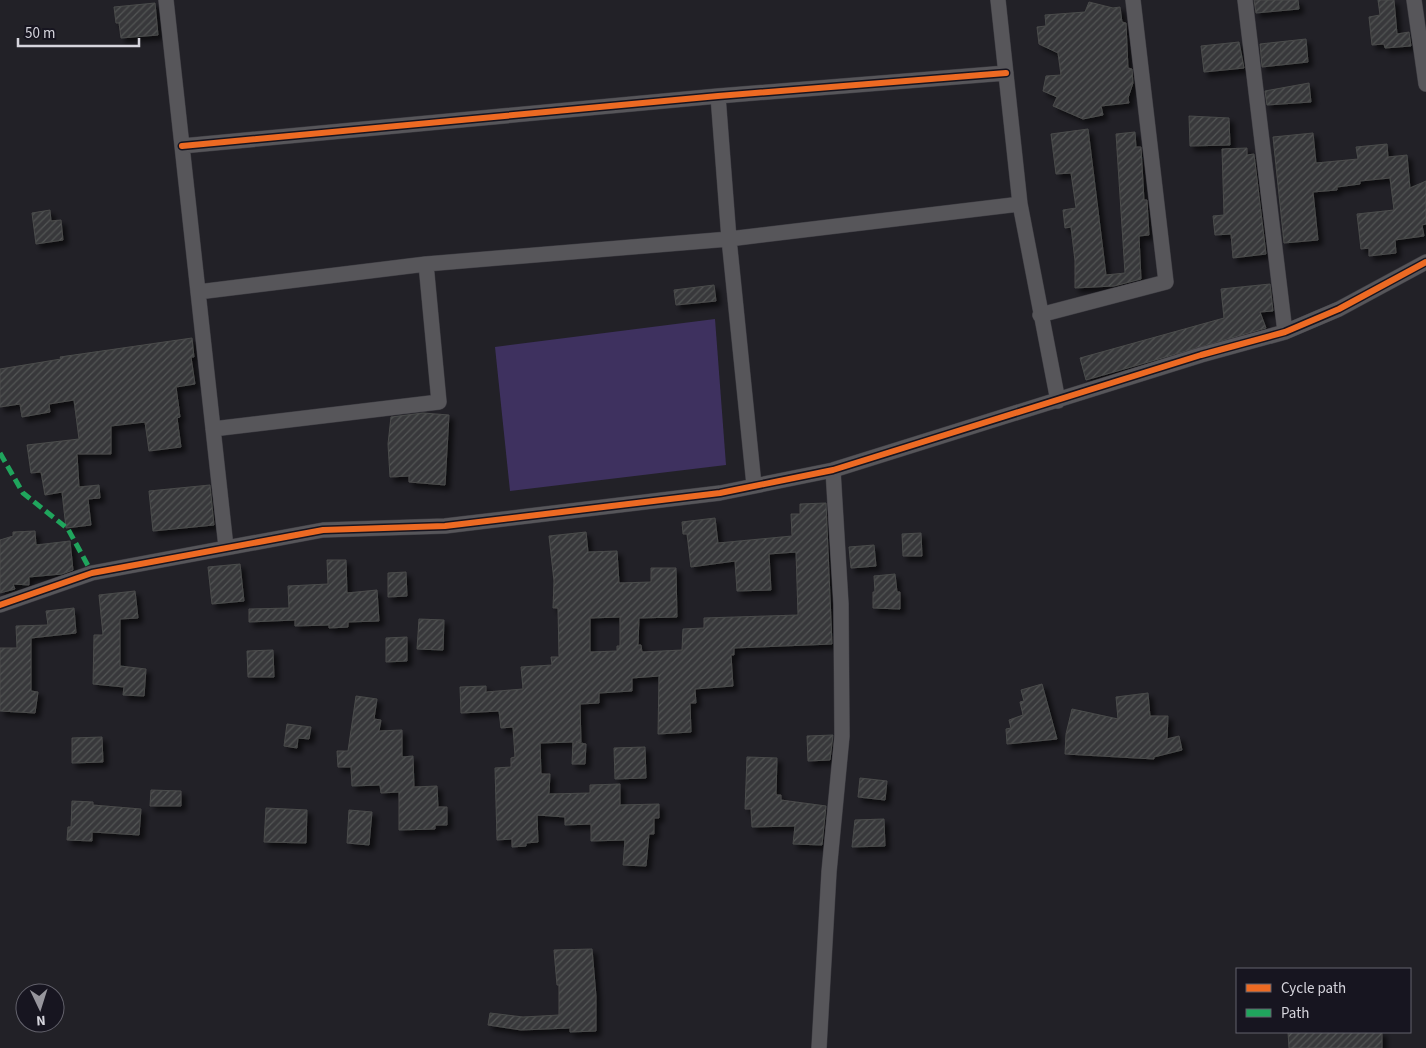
<svg xmlns="http://www.w3.org/2000/svg" width="1426" height="1048" viewBox="0 0 1426 1048" font-family="'Source Sans 3',sans-serif">
<style>
.garden{fill:#3e315f}
.building{fill:url(#building-hatch);stroke:#4a4b4b;fill-rule:evenodd;filter:url(#shadow)}
.lines{fill:none;stroke-linecap:round;stroke-linejoin:round}
.street-casing{stroke:#3c3b41;stroke-width:16}
.street{stroke:#57565a;stroke-width:15}
.quiet{stroke:#20a55d;stroke-width:5;stroke-dasharray:10 5;stroke-linecap:butt}
.cycleway-casing{stroke:#171520;stroke-width:9}
.cycleway{stroke:#ed6a23;stroke-width:6}
</style>
<defs>
<pattern id="building-hatch" width="6" height="6" patternUnits="userSpaceOnUse" patternTransform="scale(1.25)"><rect width="6" height="6" fill="#38393a"/><path d="M-1 1l2-2M0 6l6-6M5 7l2-2" fill="none" stroke="#545556"/></pattern>
<filter id="shadow"><feDropShadow dx="4.5" dy="4.5" stdDeviation="2.5" flood-color="#0009"/></filter>
</defs>
<rect width="100%" height="100%" fill="#222127"/>
<!-- garden -->
<path class="garden" d="M715,319l11,146 -216,26 -15,-144z"/>
<!-- building -->
<path class="building" d="M1254,0h44l1,9 -43,4z
M1378,0h16l3,34 12,-2 2,14 -26,2 -1,-4 -12,1 -3,-28 11,-2z
M1089,2l24,6 7,-1 2,15 4,1 2,45 4,1 1,14 -5,15 1,5 -28,3 2,9 -20,4 -30,-13 4,-9 -14,-6 3,-15 15,-1 -3,-22 -19,-9 -2,-17 9,-1 -1,-11 40,-3z
M155,3l3,32 -37,3 -2,-15h-3l-2,-16z
M1306,39l2,23 -46,5 -2,-23z
M1239,42l5,26 -40,4 -3,-26z
M1309,83l2,19 -44,3 -2,-14z
M1189,116l40,2 1,27 -40,1z
M1088,129l18,146 19,-2 -9,-139 19,-2 1,15h5l3,53h3l2,35 -10,1 2,43 -27,7 -39,2v-27l-4,-34 -6,1 -2,-18 13,-2 -5,-35 -15,1 -5,-40z
M1313,133l3,30 42,-4 -2,-12 31,-3 1,13 19,-2 3,33 16,-7v43l-4,1 2,11 -29,4 1,13 -27,3v-8l-8,1 -4,-35 37,-4 -4,-32 -30,3v3l-23,3v3l-24,2 5,48 -34,3 -11,-106z
M1247,148v7l7,-1 12,100 -33,4 -2,-24 -16,1 -2,-19 11,-1 -2,-66z
M50,210l1,11 10,-1 2,20 -27,4 -4,-31z
M1270,284l3,27 -13,1 6,16 -180,52 -6,-22 144,-40 -3,-29z
M714,285l2,16 -40,4 -2,-15z
M192,338l2,19h-3l4,27 -19,3 4,30 -3,1 4,29 -32,4 -4,-29 -34,4v28h-34l2,33 20,-2 1,13 -12,1 3,26 -25,3 -4,-36 -17,3 -4,-23 -10,1 -4,-28 52,-6 -5,-39 -25,4 1,8 -28,5 -2,-13 -20,3v-38l61,-10 -1,-2z
M423,413l26,2 -4,70 -36,-3v-6l-19,1 -2,-33 3,-27z
M210,485l4,40 -61,6 -4,-40z
M826,503l6,141 -98,4v7h-3l2,31 -38,3 1,14h-6l1,29 -33,2 1,-58 -27,2v13l-33,2v10l-19,1 1,38h-5l10,2 -1,20h-13l1,-22 -33,1 1,31h9l-1,20 41,-1v-8l30,-1v21l39,-1v14h-5v16h-5l-3,32 -23,-1 2,-25 -34,1v-17l-26,1v-8l-28,-2 1,27 -12,1v3l-14,1v-8l-15,1 -2,-72 16,-1v-9l4,-1 -2,-30 -12,1 -2,-17 -38,2 -1,-26 26,-1v6l37,-3 -2,-22 31,-2 -1,-8h8l-1,-49h-5l1,-27 -5,-45 37,-4 2,20 29,-1 2,32 32,-1v-14h25l1,49 -38,1 -1,27h3l1,7 40,-2 1,-21 21,-1v-10l94,-3 -2,-63 -27,2 2,36 -34,1 -2,-30 -44,6 -4,-33h-4l-1,-12 33,-4 3,25 74,-7 -1,-22h9v-10zM620,617v29h-3v5l-27,1v-34z
M35,531l1,14 34,-4 3,29 -11,4 -33,3v8l-16,-1 2,5 -15,4v-53l13,-4v-4z
M921,533l1,23h-19l-1,-22z
M874,545l2,21 -25,2 -2,-21z
M327,560h19l1,33 30,-3 2,31 -31,1v5l-19,1v-3l-34,1v-6l-46,2v-13l40,-1 -1,-22 40,-2z
M240,564l4,37 -32,3 -4,-37z
M406,572l1,24 -19,1v-24z
M895,574l2,18h3v17l-27,-1v-16h2l-1,-16z
M135,591l3,27 -18,1v47l26,3 -2,27 -21,-1 1,-8 -31,-3 1,-49h9l-4,-40z
M74,608l2,25 -45,5v53l7,1 -3,21 -35,-2v-63h17l-1,-22 32,-1 -2,-14z
M419,619l25,1 -1,30 -26,-1z
M407,637v24l-21,1v-24z
M273,650l1,27h-26l-1,-26z
M1042,684l15,55 -50,5 -1,-15 5,-1 -2,-8 14,-5 -3,-13 4,-1 -3,-11z
M1148,693l2,23h18l-1,23 12,-3 3,14 -28,7v2l-89,-5 1,-20 6,-25 46,10 -2,-22z
M356,696l21,3 -3,20 7,1 -2,11 23,-1v27l11,-1 1,31 23,-1 1,21h9v18h-12v4l-36,1v-38l-18,1 -1,-8 -28,1 -1,-19h-13l-1,-16h11z
M287,724l24,3 -2,12 -11,-1 -1,10 -13,-2z
M833,735l-3,25 -22,1 -1,-25z
M102,737l1,25 -31,1v-25z
M645,747l1,31 -31,1 -1,-31z
M747,757l30,1 -1,37h5v5l45,6 -4,39 -29,-1 2,-18 -43,1 -1,-18h-6z
M860,778l27,3 -2,19 -27,-3z
M151,790l30,1v15h-31z
M72,801l21,1v3l48,4 -2,26 -47,-3v9l-25,-1 1,-13h3z
M266,808l41,2 -1,33 -42,-1z
M349,810l23,2 -3,33 -22,-2z
M884,819l1,27 -33,1 3,-27z
M592,949l4,47v35l-26,1v-4l-49,2 -33,-5 2,-12 33,4 36,-2v-30h-2l-3,-35z
M1288,1032h94v16h-93z"/>
<g class="lines">
<defs>
<path id="street" d="M166,0l60,547
M998,0l22,204 38,197
M1245,0l40,332
M1414,0l12,84
M718,96l11,143 25,246
M182,146l536,-50 288,-23
M198,292l228,-28 303,-25 291,-35
M1040,315l126,-33 -33,-282
M213,429l226,-27 -13,-138
M0,605l92,-32 231,-43 122,-4 275,-33 113,-23 368,-115 84,-23 54,-23 87,-47
M819,1048l10,-176 13,-136 -1,-132 -8,-134"/>
</defs>
<!-- street casing -->
<use href="#street" class="street-casing"/>
<!-- street -->
<use href="#street" class="street"/>
<!-- quiet -->
<path class="quiet" d="M0,453l23,40 45,36 24,44"/>
<defs>
<path id="cycleway" d="M182,146l536,-50 288,-23
M0,605l92,-32 231,-43 122,-4 275,-33 113,-23 368,-115 84,-23 54,-23 87,-47"/>
</defs>
<!-- cycleway casing -->
<use href="#cycleway" class="cycleway-casing"/>
<!-- cycleway -->
<use href="#cycleway" class="cycleway"/>
</g>
<!-- legend -->
<rect x="1236" y="968" width="175" height="65" fill="#171520" stroke="#63626c"/>
<rect x="1246" y="984" width="25" height="8" fill="#ed6a23" stroke="#63626c"/>
<text x="1281" y="993" font-size="15" fill="#d6d5dd">Cycle path</text>
<rect x="1246" y="1009" width="25" height="8" fill="#20a55d" stroke="#63626c"/>
<text x="1281" y="1018" font-size="15" fill="#d6d5dd">Path</text>
<!-- north arrow -->
<g transform="translate(40 1008) rotate(176)"><circle r="24" fill="#171520" stroke="#63626c"/>
<path d="M0-4L9 19L0 12L-9 19Z" fill="#97969d"/>
<text y="-8" font-size="14" font-weight="bold" text-anchor="middle" fill="#d6d5dd">N</text>
</g>
<!-- scale -->
<path d="M18 38v8h121v-8" fill="none" stroke="#d6d5dd" stroke-width="2.5"/>
<text x="25" y="38" font-size="15" fill="#d6d5dd" stroke="#171520" stroke-width="4" paint-order="stroke">50 m</text>
</svg>
